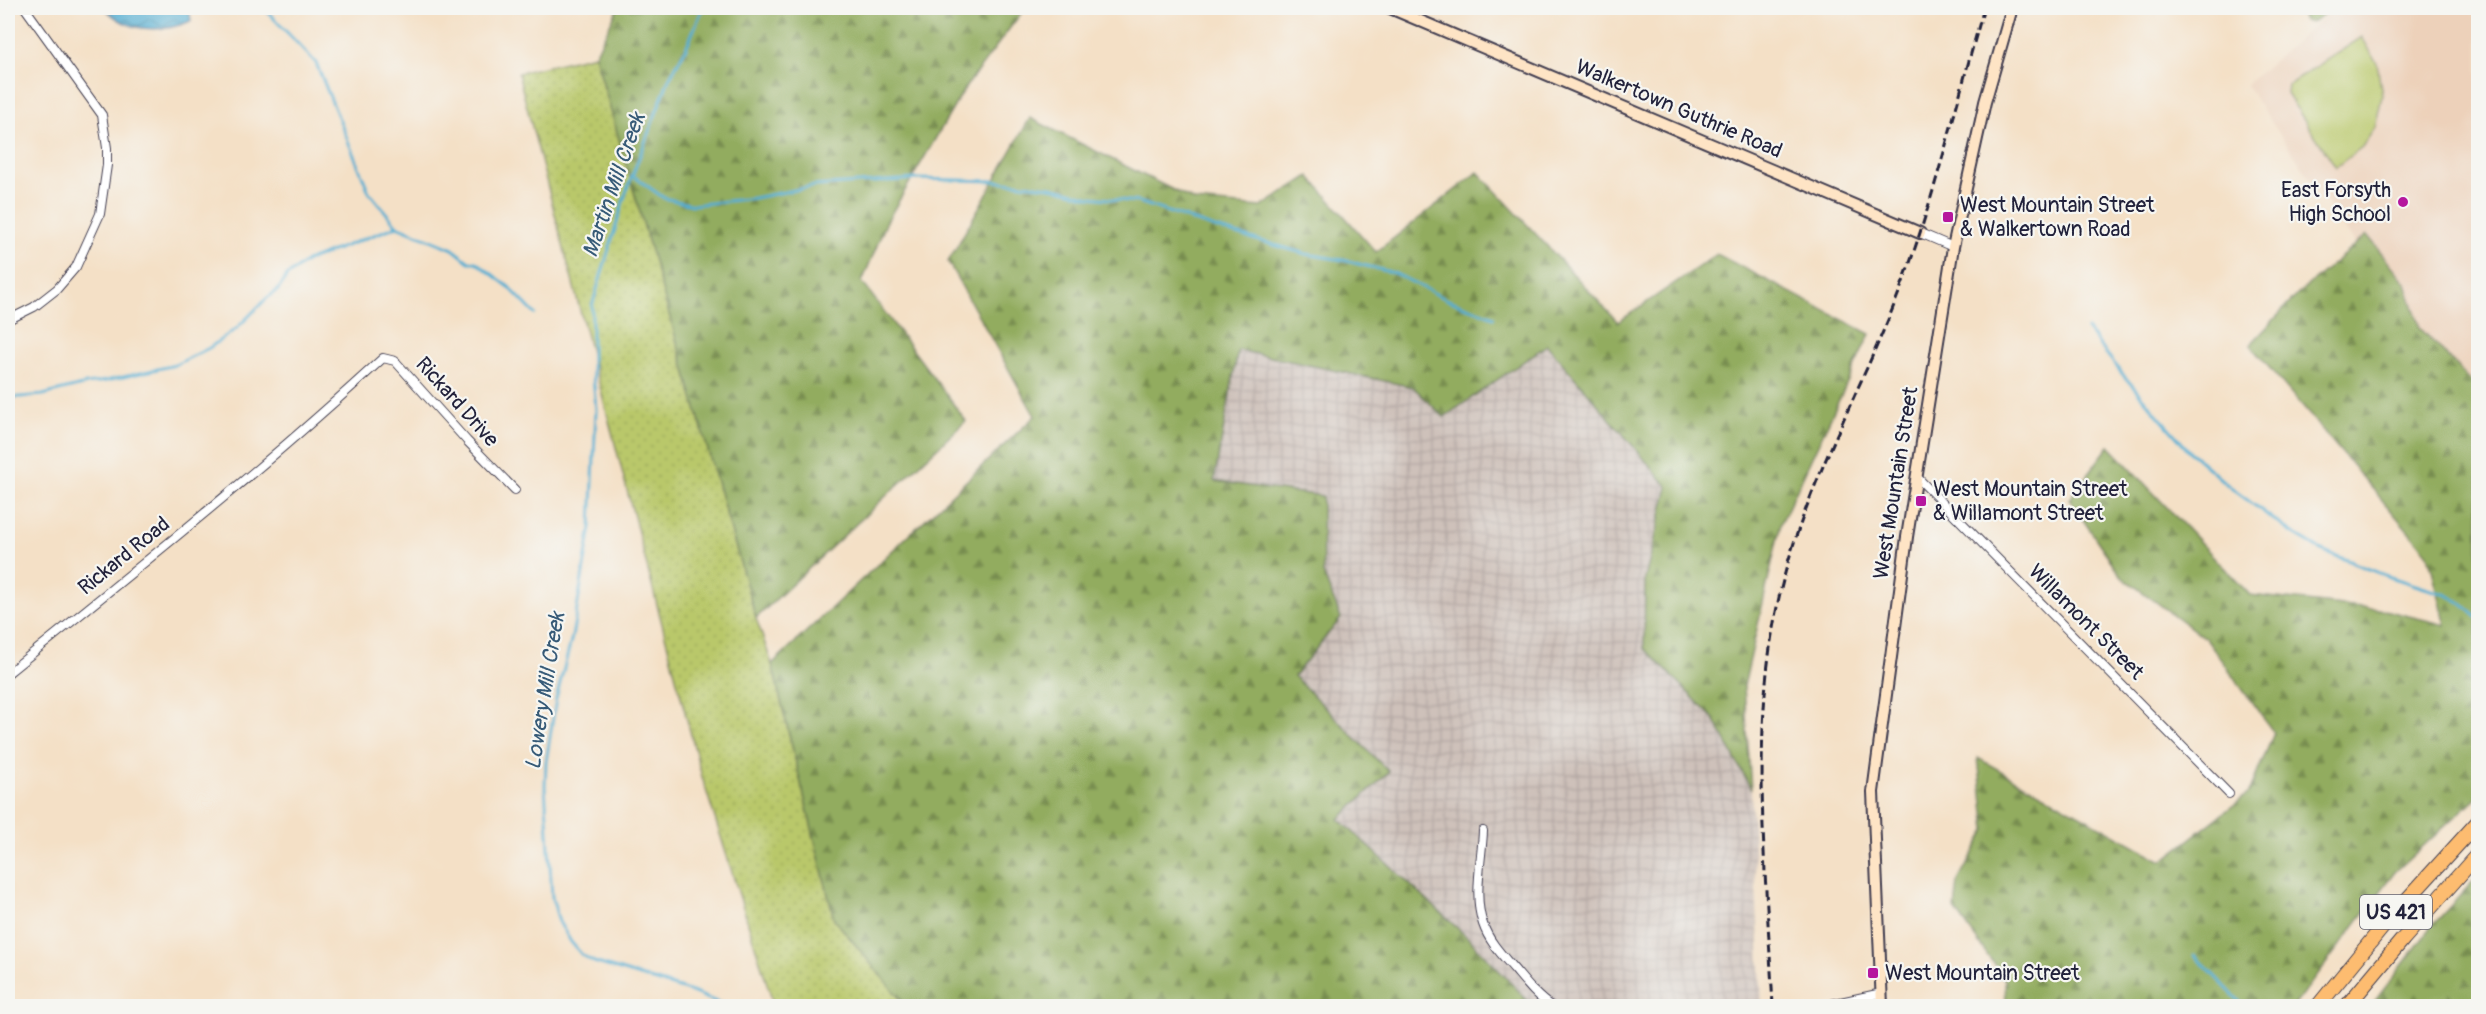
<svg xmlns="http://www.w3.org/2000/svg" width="2486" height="1014" viewBox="0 0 2486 1014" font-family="Pangolin,sans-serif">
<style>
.built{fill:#edd1ba}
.industrial{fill:url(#industrial-grid)}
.grass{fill:url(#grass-dots);stroke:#6e7552;stroke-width:1.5}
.forest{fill:url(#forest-firs);stroke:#5a674c;stroke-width:1.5}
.garden{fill:#b9c86a;stroke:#6e7552;stroke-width:1.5}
.water{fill:url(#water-waves);stroke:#3b6886;stroke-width:1.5}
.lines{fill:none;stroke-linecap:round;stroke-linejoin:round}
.stream{stroke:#54aed2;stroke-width:3}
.street-casing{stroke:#423e50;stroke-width:10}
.secondary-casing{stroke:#423e50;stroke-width:14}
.highway-casing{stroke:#423e50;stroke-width:16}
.street{stroke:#fff;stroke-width:8}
.secondary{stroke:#fee4c5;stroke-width:10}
.highway{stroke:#fdbc6f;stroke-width:14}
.rail{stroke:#22223b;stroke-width:3;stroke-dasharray:9 4.5;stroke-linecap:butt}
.poi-dot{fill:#b5179e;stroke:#f6f6f2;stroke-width:2}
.labels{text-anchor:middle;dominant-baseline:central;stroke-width:4.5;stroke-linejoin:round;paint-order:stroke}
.shield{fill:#f6f6f2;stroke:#626272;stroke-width:1.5}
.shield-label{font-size:20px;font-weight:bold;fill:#22223b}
.street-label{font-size:21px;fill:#22223b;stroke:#f6f6f2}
.poi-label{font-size:21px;fill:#22223b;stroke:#f6f6f2;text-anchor:start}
.water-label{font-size:22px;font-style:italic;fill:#365a77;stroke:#f6f6f2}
</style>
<defs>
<pattern id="industrial-grid" width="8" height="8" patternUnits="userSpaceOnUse" patternTransform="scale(1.5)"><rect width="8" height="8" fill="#cec1ba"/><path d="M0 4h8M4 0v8" fill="none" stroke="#b1a6a1"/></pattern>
<pattern id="grass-dots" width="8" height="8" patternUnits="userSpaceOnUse" patternTransform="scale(1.5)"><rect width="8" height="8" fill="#b9c86a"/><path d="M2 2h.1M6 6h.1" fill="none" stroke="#9fac5d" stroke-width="1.8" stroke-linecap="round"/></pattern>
<pattern id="forest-firs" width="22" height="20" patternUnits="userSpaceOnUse" patternTransform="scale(1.5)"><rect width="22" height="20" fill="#92ac5e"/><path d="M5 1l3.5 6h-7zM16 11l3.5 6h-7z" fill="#778c4f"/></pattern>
<pattern id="water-waves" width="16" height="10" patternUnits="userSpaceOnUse" patternTransform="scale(1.5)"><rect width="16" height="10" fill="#54aed2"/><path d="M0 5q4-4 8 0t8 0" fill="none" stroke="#458dac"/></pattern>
</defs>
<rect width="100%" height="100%" fill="#f6f6f2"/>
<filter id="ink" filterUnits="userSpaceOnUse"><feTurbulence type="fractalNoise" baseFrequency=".0167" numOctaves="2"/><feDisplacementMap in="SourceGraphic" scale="12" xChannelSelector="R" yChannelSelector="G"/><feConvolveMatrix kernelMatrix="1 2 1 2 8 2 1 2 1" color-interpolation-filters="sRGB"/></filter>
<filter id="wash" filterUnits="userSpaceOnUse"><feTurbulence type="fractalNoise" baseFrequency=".008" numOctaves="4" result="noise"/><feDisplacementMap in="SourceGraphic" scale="24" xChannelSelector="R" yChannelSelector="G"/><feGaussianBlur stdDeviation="1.35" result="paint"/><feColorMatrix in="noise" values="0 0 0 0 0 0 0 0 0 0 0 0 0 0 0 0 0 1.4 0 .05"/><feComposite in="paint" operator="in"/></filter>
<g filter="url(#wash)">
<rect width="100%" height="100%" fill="#f4e0c6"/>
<!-- built -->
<path class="built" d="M2334,8h144v389l-71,-78 -161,-234z"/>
<!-- industrial -->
<path class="industrial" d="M1547,345l121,142 -23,91 -1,70 70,71 37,70 11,217h-229l-5,-2 -61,-67 -128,-118 50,-47 -95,-96 47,-58 -18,-45 -1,-77 -108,-15 24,-131 175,37 31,30z"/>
<!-- grass -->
<path class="grass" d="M595,55l161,563 16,46 62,255 72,87h-132l-72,-229 -184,-704z"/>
<!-- forest -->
<path class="forest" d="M618,8h407l-60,80 -78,133 -25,61 104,139 -210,197 -161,-563z
M2299,8h34l-22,15 -7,-2z
M1030,118l165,83 66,6 48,-31 67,76 102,-80 140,150 99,-68 153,80 -89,189 -37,163 7,103 -37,-70 -70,-71 1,-70 23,-91 -121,-142 -103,72 -31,-30 -175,-37 -24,131 108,15 1,77 18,45 -47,58 95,96 -50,47 128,118 66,69h-627l-72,-87 -62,-255 263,-248 -87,-154z
M2367,235l39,48 14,45 58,60v408l-83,76 -101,134h-288l-1,-26 -50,-71 3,-28 28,-51 -8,-72 184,103 87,-68 25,-60 -68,-94 -85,-63 -52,-77 40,-53 141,149 130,14 66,16 -18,-71 -178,-209 51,-54z
M2478,876v130h-107l62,-81z"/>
<!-- garden -->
<path class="garden" d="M2362,37l15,26 5,33 -7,32 -13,19 -26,20 -49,-73 1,-9z"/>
<!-- water -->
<path class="water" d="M105,8h84l2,13c-29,12 -64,12 -86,-13z"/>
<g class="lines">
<!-- stream -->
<path class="stream" d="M264,8l52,55 53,129 28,34 56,23 16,13h7l33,25 26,27
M703,8l-17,40 -17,31 -43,113 -34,114v58l4,46 -5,117 -19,110 -16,62 -10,63 -1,24 7,111 7,25 12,20 11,13 12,7 98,30 34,14
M632,175l32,23 29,7 61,-7 61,-12 102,-7 78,2 56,6 39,10 49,5 76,26 91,26 37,6 51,13 54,27 46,17
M2087,329l37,47 44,51 23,26 40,35 61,45 27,16 65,26 63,20 13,7 18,16
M8,398l35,-3 43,-11 20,-3 69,-16 34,-17 27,-19 31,-31 11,-8 9,-14 20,-15 90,-35
M2194,955l50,51"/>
</g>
</g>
<g filter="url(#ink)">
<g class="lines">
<defs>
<path id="street" d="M1920,233l33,14
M8,320l26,-13 23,-18 19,-22 24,-53 7,-49v-17l-5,-33 -77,-107
M1916,476l313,318
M8,673c127,-103 255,-204 375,-315l12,3 72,80 48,49
M1483,831c-1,28 -10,65 0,93 6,18 20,32 32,46 11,13 22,27 36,36
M1822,1006l60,-13"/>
<path id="secondary" d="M1390,8l530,225
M1882,1006l-9,-214 34,-255 46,-290 32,-145 27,-94"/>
<path id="highway" d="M2318,1006l67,-82 93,-102
M2347,1006l56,-67 75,-85"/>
</defs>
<!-- street casing -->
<use href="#street" class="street-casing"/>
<!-- secondary casing -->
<use href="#secondary" class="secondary-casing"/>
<!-- highway casing -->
<use href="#highway" class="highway-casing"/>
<!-- street -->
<use href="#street" class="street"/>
<!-- secondary -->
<use href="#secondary" class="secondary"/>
<!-- highway -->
<use href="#highway" class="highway"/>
<!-- rail -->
<path class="rail" d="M1773,1006c-7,-133 -23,-272 5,-404 24,-113 85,-213 125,-320 33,-89 54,-183 81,-274"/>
</g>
</g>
<!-- markers -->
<g class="poi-dot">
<circle cx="2403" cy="202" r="6"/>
<rect x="1942" y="211" width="12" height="12" rx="3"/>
<rect x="1915" y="495" width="12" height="12" rx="3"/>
<rect x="1867" y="967" width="12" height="12" rx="3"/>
</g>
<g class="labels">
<!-- shield labels -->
<rect class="shield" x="2360" y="895" width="72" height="34" rx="4.5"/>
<g class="shield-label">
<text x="2396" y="912">US 421</text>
</g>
<!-- street labels -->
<g class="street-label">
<text transform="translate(1679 109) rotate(23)">Walkertown Guthrie Road</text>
<text transform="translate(457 402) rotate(48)">Rickard Drive</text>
<text transform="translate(1896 483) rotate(-81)">West Mountain Street</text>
<text transform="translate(124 556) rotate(-39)">Rickard Road</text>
<text transform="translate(2086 622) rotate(45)">Willamont Street</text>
</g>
<!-- poi labels -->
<g class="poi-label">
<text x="2391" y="190" text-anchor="end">East Forsyth<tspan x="2391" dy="24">High School</tspan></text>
<text x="1960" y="205">West Mountain Street<tspan x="1960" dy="24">&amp; Walkertown Road</tspan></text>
<text x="1933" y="489">West Mountain Street<tspan x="1933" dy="24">&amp; Willamont Street</tspan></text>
<text x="1885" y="973">West Mountain Street</text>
</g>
<!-- water labels -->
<g class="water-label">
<text transform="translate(614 185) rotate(-71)">Martin Mill Creek</text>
<text transform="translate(545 691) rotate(-81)">Lowery Mill Creek</text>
</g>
</g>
<!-- margin -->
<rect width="2486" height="1014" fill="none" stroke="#f6f6f2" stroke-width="30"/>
</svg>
